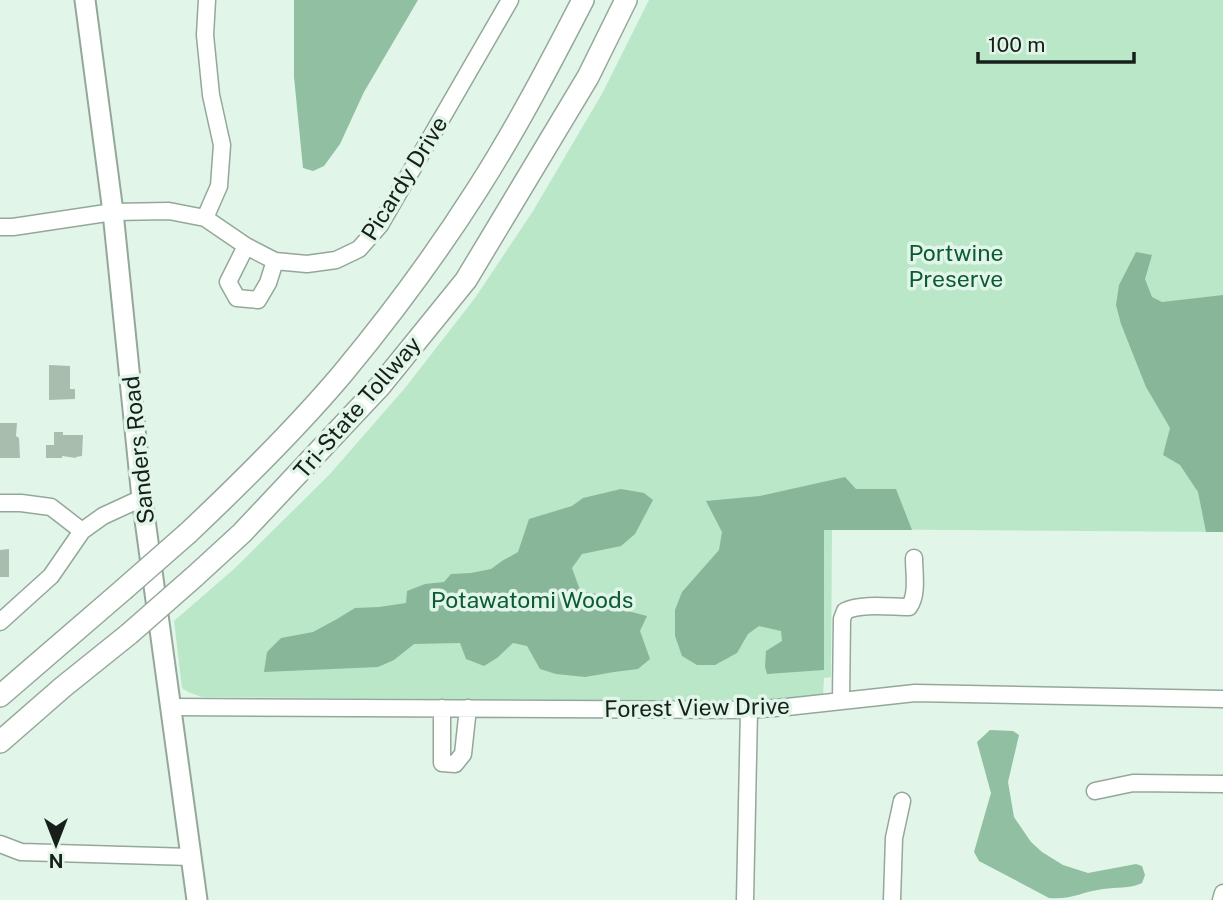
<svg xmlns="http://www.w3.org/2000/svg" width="1223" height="900" viewBox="0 0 1223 900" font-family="'Public Sans',sans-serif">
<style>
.green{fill:#b9e7c8}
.forest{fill:#88b699}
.water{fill:#91bfa1}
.building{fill:#a9bdaf}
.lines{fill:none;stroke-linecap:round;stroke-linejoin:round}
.minor-casing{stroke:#94a89a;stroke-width:19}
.major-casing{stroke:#94a89a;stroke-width:23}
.highway-casing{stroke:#94a89a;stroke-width:24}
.minor{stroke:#fff;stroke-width:16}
.major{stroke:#fff;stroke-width:19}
.highway{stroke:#fff;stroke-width:21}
.highway-bridge-casing{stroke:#94a89a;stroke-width:24;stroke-linecap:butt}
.highway-bridge{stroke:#fff;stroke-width:21}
.labels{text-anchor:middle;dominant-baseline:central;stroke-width:7;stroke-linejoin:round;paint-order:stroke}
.street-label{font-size:23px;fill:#171f1a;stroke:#e1f6e8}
.park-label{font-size:23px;fill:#0c5a35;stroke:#e1f6e8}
</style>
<rect width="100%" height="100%" fill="#e1f6e8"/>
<!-- green -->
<path class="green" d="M649,0h574v532l-391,-3 -1,148 -7,1 -1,17 -57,5 -52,1 -512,-4 -14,-5 -6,-4 -8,-67 60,-52 96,-95 75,-86 70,-90 58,-87 70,-119z"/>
<!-- forest -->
<path class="forest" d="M1136,252l16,3 -7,24 7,18 10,5 61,-7v237h-17l-8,-40 -18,-27 -17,-10 7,-27 -24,-41 -25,-63 -5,-19 3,-20z
M845,477l11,12h40l16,41h-88v140l-57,4 -2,-7 1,-16 16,-10 -1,-10 -22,-5 -11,8 -11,19 -22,12h-18l-15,-9 -7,-20v-26l7,-18 37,-42 3,-18 -16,-31 54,-5z
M621,489l23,4 9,7 -18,34 -14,12 -39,8 -10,14 8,22c16,5 35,5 44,20l23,6 -7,15 10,28 -12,10 -24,3 -29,5 -29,-3 -16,-5 -13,-23 -14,-3 -16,15 -13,8 -18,-7 -6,-16 -46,1 -20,16 -16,7 -114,5 3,-20 14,-14 32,-6 24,-13 18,-11 24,-1 27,-4 1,-12 18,-7 19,-2 7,-8 20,-1 20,-4 11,-8 16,-9 11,-33 43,-13 11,-8z"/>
<!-- water -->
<path class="water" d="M294,0h124l-54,92 -24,52 -16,22 -11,5 -10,-3 -9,-91z
M990,730l23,1 6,4 -11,47 6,35 17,25 11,10 21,13 25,8 48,-9 6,2 3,9 -3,8c-13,6 -25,4 -39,6 -22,3 -31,11 -54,9l-70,-37 -5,-9 17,-59 -14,-51z"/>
<!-- building -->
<path class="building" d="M49,365l21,1v23h5v10l-26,1z
M0,423h17l-1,13 3,2 1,20h-20z
M54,432h9v3h20l-1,21 -6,1v1l-14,-2v2h-16v-13h8z
M9,549v28h-9v-27z"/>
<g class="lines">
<defs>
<path id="minor" d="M205,218l14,-32 3,-41 -11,-50 -6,-60 2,-35
M0,227h13l100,-15 56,-1 36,7 41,28 29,15 32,3 29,-4 23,-11 21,-24 130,-225
M246,246l-18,36 9,16 21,2 10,-17 7,-22
M0,503h21l30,4 31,24
M0,622l51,-46 31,-45 21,-15 39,-18
M841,700l1,-81 3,-8c17,-8 46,-4 64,-4 9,-12 5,-34 5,-49
M171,707l578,3 38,-3 128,-14 308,6
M442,708v55l13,1 8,-10 5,-46
M1095,791l38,-8 90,1
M0,844l21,8 170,5
M745,900l4,-190
M892,900l2,-62 8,-37
M1221,900l2,-7"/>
<path id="major" d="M85,0l28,212 29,286 55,402"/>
<path id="highway" d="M188,533c54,-51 107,-103 155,-160 48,-58 94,-120 134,-183 39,-61 73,-126 106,-190
M194,577l48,-44 139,-148 85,-105 122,-203 38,-77
M0,696l123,-106
M0,742l63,-55 66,-53"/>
</defs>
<!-- minor casing -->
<use href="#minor" class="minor-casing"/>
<!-- major casing -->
<use href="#major" class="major-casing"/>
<!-- highway casing -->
<use href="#highway" class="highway-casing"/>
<!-- minor -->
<use href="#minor" class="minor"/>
<!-- major -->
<use href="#major" class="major"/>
<!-- highway -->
<use href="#highway" class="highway"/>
<defs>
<path id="highway-bridge" d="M123,590l65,-57
M129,634l65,-57"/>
</defs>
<!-- highway-bridge casing -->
<use href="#highway-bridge" class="highway-bridge-casing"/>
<!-- highway-bridge -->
<use href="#highway-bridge" class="highway-bridge"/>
</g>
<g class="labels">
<!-- street labels -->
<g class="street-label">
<text transform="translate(404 178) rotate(-58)">Picardy Drive</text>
<text transform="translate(357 407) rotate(-49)">Tri-State Tollway</text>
<text transform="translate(138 450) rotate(-96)">Sanders Road</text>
<text transform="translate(697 707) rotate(-1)">Forest View Drive</text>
</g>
<!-- park labels -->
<g class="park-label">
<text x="956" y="252">Portwine<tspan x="956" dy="26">Preserve</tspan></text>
<text x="532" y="599">Potawatomi Woods</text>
</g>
</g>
<!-- north arrow -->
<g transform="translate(56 844) rotate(180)" stroke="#e1f6e8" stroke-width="5" paint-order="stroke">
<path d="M0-5L12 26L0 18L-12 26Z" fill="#171f1a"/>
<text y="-10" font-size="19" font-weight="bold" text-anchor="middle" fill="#171f1a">N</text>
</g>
<!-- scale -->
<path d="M978 52v10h156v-10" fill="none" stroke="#171f1a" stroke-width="3.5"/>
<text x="988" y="52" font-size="21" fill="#171f1a" stroke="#e1f6e8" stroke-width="5" paint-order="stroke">100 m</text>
</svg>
